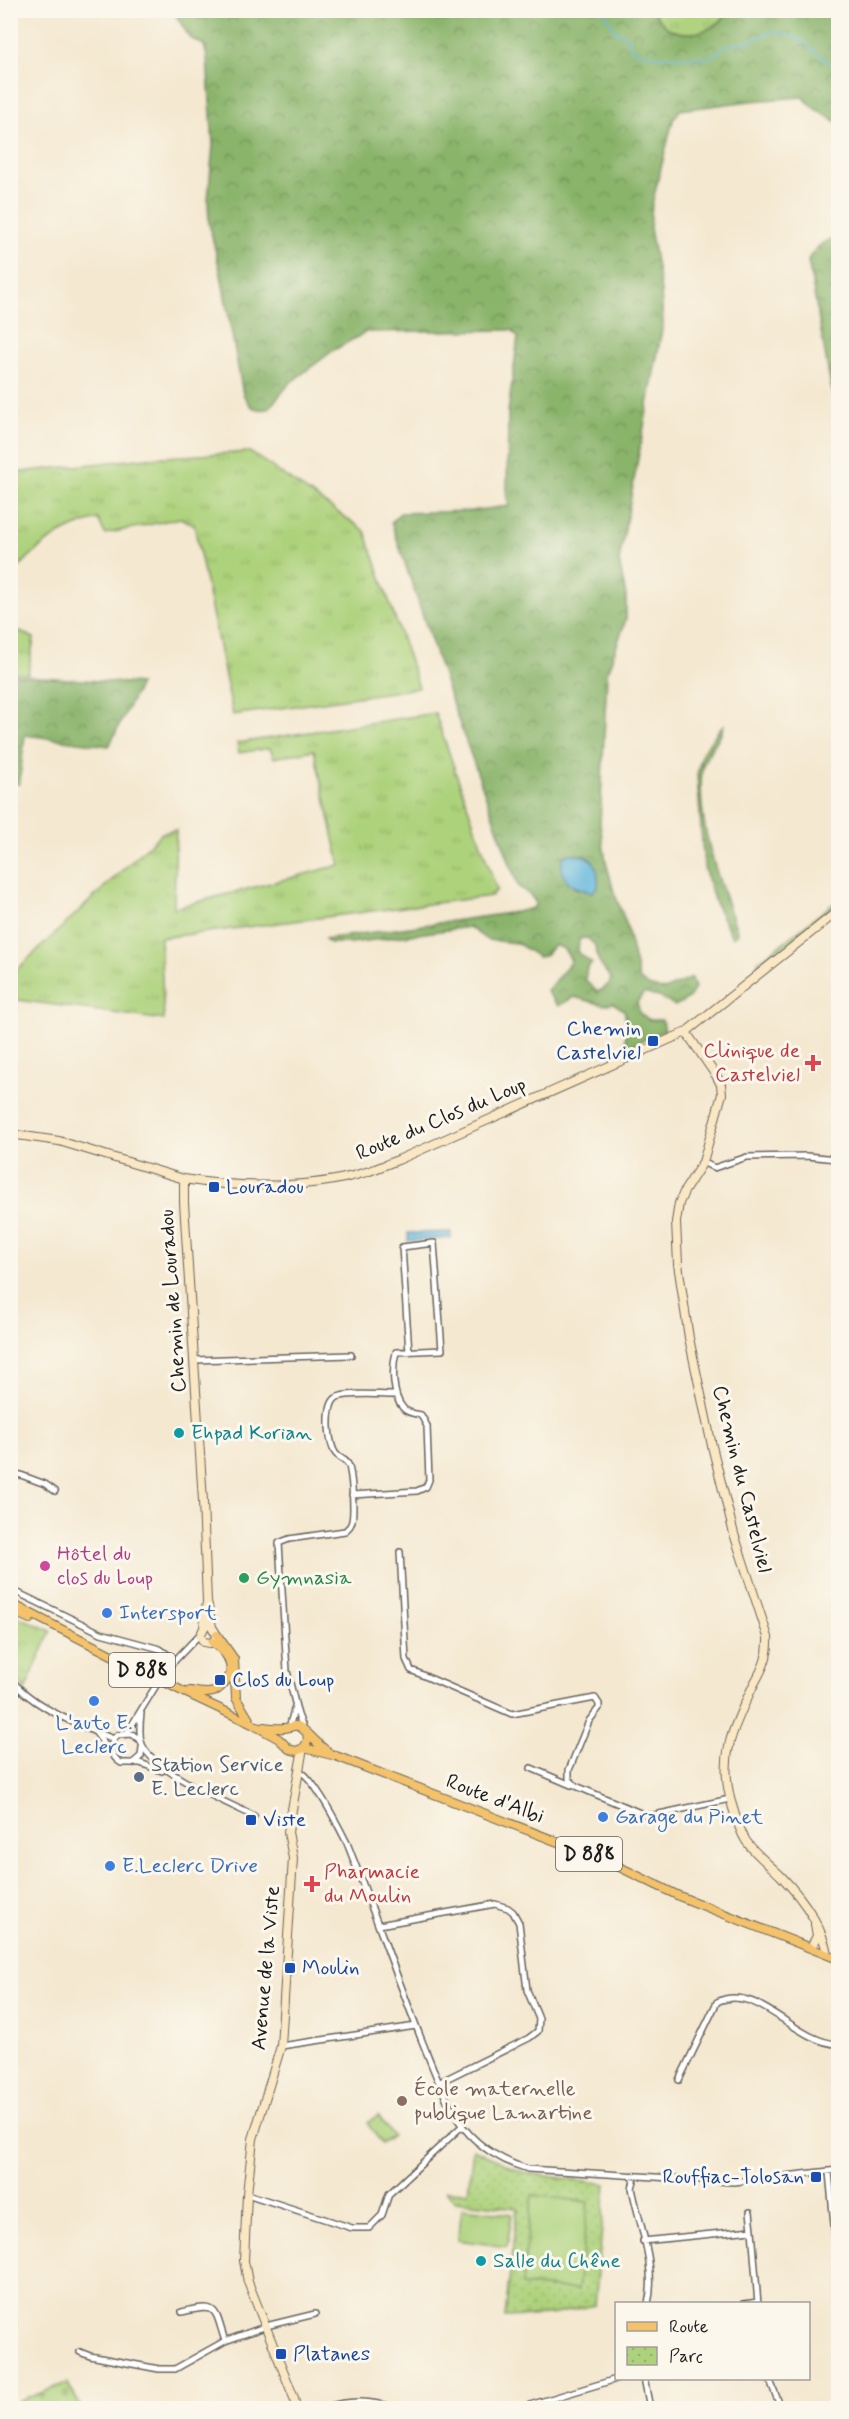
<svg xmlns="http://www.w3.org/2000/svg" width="849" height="2419" viewBox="0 0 849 2419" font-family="Mynerve,sans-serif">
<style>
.grass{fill:url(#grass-tufts);stroke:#64774c;stroke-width:1.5}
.forest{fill:url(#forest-crowns);stroke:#536844;stroke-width:1.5;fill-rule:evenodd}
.cemetery{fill:url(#cemetery-stones);stroke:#64774c;stroke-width:1.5}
.park{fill:url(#park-dots);stroke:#64774c;stroke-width:1.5}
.pitch{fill:#add27b;stroke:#64774c;stroke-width:1.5}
.water{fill:#5eb5db;stroke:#3d687c;stroke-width:1.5}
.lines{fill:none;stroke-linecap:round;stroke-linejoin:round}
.stream{stroke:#5eb5db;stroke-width:1.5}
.street-casing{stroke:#68635b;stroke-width:8}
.secondary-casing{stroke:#68635b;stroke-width:10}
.primary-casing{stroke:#68635b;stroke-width:10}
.street{stroke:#fff;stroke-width:5}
.secondary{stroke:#fae7c3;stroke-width:8}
.primary{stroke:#f3c26a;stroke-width:8}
.transit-dot{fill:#1a4fb4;stroke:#fbf7ec;stroke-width:2}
.health-dot{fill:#e0444e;stroke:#fbf7ec;stroke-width:2}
.culture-dot{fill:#0f9aa8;stroke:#fbf7ec;stroke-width:2}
.hotel-dot{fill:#d1479c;stroke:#fbf7ec;stroke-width:2}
.leisure-dot{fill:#2e9e5b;stroke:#fbf7ec;stroke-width:2}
.shop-dot{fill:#3f7fe0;stroke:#fbf7ec;stroke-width:2}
.service-dot{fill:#5c6f8a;stroke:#fbf7ec;stroke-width:2}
.education-dot{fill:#8d6e63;stroke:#fbf7ec;stroke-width:2}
.labels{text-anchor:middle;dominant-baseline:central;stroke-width:6;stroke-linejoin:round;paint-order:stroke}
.shield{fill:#fbf7ec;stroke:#5f5e5a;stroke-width:1.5}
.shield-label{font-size:20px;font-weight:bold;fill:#1c1c1c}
.transit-label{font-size:21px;fill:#164399;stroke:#fbf7ec;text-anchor:start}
.health-label{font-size:21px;fill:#be3a42;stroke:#fbf7ec;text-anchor:end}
.street-label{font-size:21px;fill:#1c1c1c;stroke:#fbf7ec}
.culture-label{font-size:21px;fill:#0d838f;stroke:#fbf7ec;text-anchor:start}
.hotel-label{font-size:21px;fill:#b23c85;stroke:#fbf7ec;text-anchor:start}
.leisure-label{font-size:21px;fill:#27864d;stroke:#fbf7ec;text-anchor:start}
.shop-label{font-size:21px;fill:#366cbe;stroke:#fbf7ec;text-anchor:start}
.service-label{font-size:21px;fill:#4e5e75;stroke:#fbf7ec;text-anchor:start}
.education-label{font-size:21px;fill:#785e54;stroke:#fbf7ec;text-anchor:start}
</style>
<defs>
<pattern id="grass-tufts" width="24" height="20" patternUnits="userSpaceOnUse" patternTransform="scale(1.5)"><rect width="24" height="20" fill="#add27b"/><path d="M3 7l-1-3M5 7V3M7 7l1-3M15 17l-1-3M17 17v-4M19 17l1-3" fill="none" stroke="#94b46a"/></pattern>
<pattern id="forest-crowns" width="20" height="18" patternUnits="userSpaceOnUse" patternTransform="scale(1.5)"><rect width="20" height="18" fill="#8ab46b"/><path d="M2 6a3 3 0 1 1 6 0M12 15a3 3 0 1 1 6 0" fill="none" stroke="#709257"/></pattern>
<pattern id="cemetery-stones" width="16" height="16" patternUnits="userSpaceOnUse" patternTransform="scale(1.5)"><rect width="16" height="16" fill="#add27b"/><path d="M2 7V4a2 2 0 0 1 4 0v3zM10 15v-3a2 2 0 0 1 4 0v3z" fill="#94b46a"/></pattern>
<pattern id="park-dots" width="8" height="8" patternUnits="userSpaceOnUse" patternTransform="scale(1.5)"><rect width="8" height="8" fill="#add27b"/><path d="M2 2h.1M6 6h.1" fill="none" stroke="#94b46a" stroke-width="1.8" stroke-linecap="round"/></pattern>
</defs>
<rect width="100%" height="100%" fill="#fbf7ec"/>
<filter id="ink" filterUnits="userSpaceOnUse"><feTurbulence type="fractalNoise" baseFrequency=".0167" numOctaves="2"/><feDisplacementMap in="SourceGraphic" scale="12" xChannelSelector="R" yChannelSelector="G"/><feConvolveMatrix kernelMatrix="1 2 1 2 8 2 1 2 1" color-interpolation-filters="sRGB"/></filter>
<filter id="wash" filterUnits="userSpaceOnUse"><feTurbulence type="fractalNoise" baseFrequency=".008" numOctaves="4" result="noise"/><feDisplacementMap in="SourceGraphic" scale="24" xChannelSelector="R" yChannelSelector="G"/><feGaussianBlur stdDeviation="1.35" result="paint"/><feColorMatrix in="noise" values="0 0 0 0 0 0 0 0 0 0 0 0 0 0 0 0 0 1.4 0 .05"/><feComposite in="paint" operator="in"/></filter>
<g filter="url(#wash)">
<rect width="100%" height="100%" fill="#f4e8d0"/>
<!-- grass -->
<path class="grass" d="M651,11h78c-11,19 -40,29 -61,17 -6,-4 -12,-12 -17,-17z
M250,452l115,79 54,157 -186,27 -39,-191 -14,-6 -75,16 -7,-15c-34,8 -67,30 -87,59v-105l137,-15z
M11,628l23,10 -6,36 -17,-1z
M435,713l62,177 -6,6 -331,42 4,82 -153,-21v-24l151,-142 14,-3 -2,78 166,-43 -26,-115 -40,8 -4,-10 -31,5 -2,-10z
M10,1613l41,18 -26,59 -14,-20z"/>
<!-- forest -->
<path class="forest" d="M651,10c5,6 11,14 17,18 21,12 50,2 61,-17h109v112l-23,-14 -12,-12 -53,4 -70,9 -7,10 -21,84 -2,24 11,63 2,33 -44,237 7,35v23l-19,54 -7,151 6,38 8,30 12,31 13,56 9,7 16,4 28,-12 3,10 -6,10 -14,8 -16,-9 -15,-4 -7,9 3,12 10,6h12l3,10 -39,18c-2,-14 2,-24 -2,-38l-11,-7 -9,2 -30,-8 -16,9 -11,-14c7,-14 18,-19 24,-32l-7,-11 -10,-4 -9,11 -7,1 -21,-14 -30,-3 -18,-13 -118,16h-20l-6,-4 191,-27 17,-4 3,-5 -5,-7 -13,-10 -64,-178 -63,-186 9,-9 71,-2 38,-5 -2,-8 1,-86 10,-75 -6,-7 -146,2 -32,18 -44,33 -22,26c-15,2 -18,-2 -25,-15l-22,-119 -12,-52 -1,-23 5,-55 -6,-88 -3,-12 -14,-7 -17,-27zM569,854l17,1 6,37 -18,-4zM587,938l8,7c1,15 6,22 16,33 -1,7 -8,12 -14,14l-12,-13 2,-11 5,-5 -14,-10 1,-14z
M838,237v171l-7,-22 -23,-126c7,-13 16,-20 30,-23z
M10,675h1l129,9 -31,62 -84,-11 -6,49 -8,-1z
M724,725c-4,17 -20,28 -22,46 -6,53 18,112 36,162l-6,4 -17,-34 -11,-36 -7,-92 5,-22 18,-25z
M838,900v6l-81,64 1,-8z"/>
<!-- cemetery -->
<path class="cemetery" d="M67,2383l15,25h-71l4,-5z"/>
<!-- park -->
<path class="park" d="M473,2149l51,24 82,11 -11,121 -44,10 -46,2 12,-109 -62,-7 -9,-10 22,1z"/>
<!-- pitch -->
<path class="pitch" d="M378,2115l15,21 -11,8 -15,-21z
M532,2195l56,7 -10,88 -56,-5z
M462,2208l50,6 -5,33 -49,-7z"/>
<!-- water -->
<path class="water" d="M569,854c25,2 30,7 29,33l-6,5c-19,-4 -35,-12 -29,-35z
M451,1232v6l-43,3v-8z"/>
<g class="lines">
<!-- stream -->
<path class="stream" d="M600,10l6,5 9,15 14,9 2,10 3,2 26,5 44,2 9,-2 14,-11 23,-4 23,-10 23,6 42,32"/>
</g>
</g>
<g filter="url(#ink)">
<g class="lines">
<defs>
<path id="street" d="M703,1162l11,6 33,-11 60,-1 29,3 2,12
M195,1360l156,-5
M10,1471l35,13 10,7
M352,1495l65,-4 9,-4 3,-7 -2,-54 -6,-11c-6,-1 -14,-2 -18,-7 -11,-12 -11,-41 -7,-56l46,-2 -8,-107 -32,4 7,105
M400,1552l6,107 5,11 101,44 83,-16 4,6v4l-10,13 -20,49v9l7,7 69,29 5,1 80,-17
M10,1589l91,44 59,16 14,10
M163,1673l38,-40
M10,1678c21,28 71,49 104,61
M141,1713c-1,9 -2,20 0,28 6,28 87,62 113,75
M303,1727l-5,-12 -11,-44 -8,-128 10,-4 56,-8c2,-2 5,-4 6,-7 4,-8 1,-51 -3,-60 -3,-5 -7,-5 -11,-9 -9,-8 -12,-49 -1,-57 9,-6 47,-3 60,-3
M289,1728l6,-22
M96,1733l14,19
M127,1733l30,-49
M140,1740l-8,-6 -15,1c-9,10 -7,21 4,28h19l22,8
M133,1763l8,-7 1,-9
M531,1768l40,17
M298,1770c15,6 41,57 49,73 26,66 49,132 75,198 11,27 24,64 42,87 16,20 40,34 64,41l206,13 104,-12
M379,1925l116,-21 13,4 5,4 6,11 8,67 12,29 -1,12 -9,7 -89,44
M281,2046l135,-20
M679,2080l38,-78c41,-20 78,41 121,42
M829,2172l9,95
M635,2177l-3,11c7,36 25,79 16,116
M247,2194l105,34h17l13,-13 7,-21 73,-68
M750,2212l2,18
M643,2241l109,-11 6,74
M743,2304l15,-2
M182,2312c37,-9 32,-4 43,29
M80,2352l10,4 69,13h16l50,-28 45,-16 45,-11
M644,2378l6,30
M769,2378l12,30
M324,2408c26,-9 47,-7 72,0
M520,2408l100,-30"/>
<path id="secondary" d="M686,1032l31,45 4,8 1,9 -19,68 -18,28 -6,13 -3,19 2,42 11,74 23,108 22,88 34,103c1,19 -5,31 -14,47 -19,40 -35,68 -24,114 4,14 8,30 16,43 9,13 24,24 35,35 21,22 41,48 46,78
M10,1134l49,7 125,38c52,9 129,10 179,-6 12,-3 23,-9 35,-13l288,-128 152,-121
M184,1179v24l19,298 4,100 -3,27 -4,8 4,6 6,1 4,-2 3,-6 -5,-8 -5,-26
M811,1947l6,-11 -2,-12
M296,2408l-2,-10 -46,-116 -4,-21 3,-67 6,-55 28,-93 12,-188 -5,-26 15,-84"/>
<path id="primary" d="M10,1603l172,88 70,33 27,15 10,10 7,2 8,-3 4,-8 -1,-7
M10,1610l20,9
M217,1635l17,24 2,39 14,23
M190,1691c21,4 28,4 40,-16 3,-16 -6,-24 -18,-33
M264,1727c7,1 13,2 20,1 5,0 9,-3 14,-2 5,1 21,20 29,25
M304,1748l32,8 271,105 72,35 159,63"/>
</defs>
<!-- street casing -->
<use href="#street" class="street-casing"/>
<!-- secondary casing -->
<use href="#secondary" class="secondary-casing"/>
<!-- primary casing -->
<use href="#primary" class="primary-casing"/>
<!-- street -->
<use href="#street" class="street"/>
<!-- secondary -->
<use href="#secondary" class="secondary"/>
<!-- primary -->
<use href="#primary" class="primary"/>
</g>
</g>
<!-- markers -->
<g class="transit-dot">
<rect x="647" y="1035" width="12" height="12" rx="3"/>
<rect x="208" y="1181" width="12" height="12" rx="3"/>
<rect x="214" y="1674" width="12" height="12" rx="3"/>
<rect x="245" y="1814" width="12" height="12" rx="3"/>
<rect x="284" y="1962" width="12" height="12" rx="3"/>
<rect x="810" y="2171" width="12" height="12" rx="3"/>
<rect x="275" y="2348" width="12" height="12" rx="3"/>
</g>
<g class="health-dot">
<path d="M810 1054h6v6h6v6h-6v6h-6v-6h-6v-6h6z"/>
<path d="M309 1875h6v6h6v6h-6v6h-6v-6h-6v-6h6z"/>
</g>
<g class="culture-dot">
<circle cx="179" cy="1433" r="6"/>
<circle cx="481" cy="2261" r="6"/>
</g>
<circle class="hotel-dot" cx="45" cy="1566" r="6"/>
<circle class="leisure-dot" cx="244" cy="1578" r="6"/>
<g class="shop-dot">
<circle cx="107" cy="1613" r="6"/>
<circle cx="94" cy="1701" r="6"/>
<circle cx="603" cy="1817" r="6"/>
<circle cx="110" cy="1866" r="6"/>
</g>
<circle class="service-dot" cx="139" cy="1777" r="6"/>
<circle class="education-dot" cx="402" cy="2101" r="6"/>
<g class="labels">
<!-- shield labels -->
<g class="shield">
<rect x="109" y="1653" width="66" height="34" rx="4.5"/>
<rect x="556" y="1837" width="66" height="34" rx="4.5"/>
</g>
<g class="shield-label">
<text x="142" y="1670">D 888</text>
<text x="589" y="1854">D 888</text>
</g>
<!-- transit labels -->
<g class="transit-label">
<text x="641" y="1029" text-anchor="end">Chemin<tspan x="641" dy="24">Castelviel</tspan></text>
<text x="226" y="1187">Louradou</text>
<text x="232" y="1680">Clos du Loup</text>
<text x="263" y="1820">Viste</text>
<text x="302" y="1968">Moulin</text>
<text x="804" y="2177" text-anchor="end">Rouffiac-Tolosan</text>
<text x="293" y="2354">Platanes</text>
</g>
<!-- health labels -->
<g class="health-label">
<text x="800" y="1051">Clinique de<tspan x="800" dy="24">Castelviel</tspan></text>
<text x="324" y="1872" text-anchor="start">Pharmacie<tspan x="324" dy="24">du Moulin</tspan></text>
</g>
<!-- street labels -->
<g class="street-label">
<text transform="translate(441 1119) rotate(-23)">Route du Clos du Loup</text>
<text transform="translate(173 1301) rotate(-94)">Chemin de Louradou</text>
<text transform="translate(742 1479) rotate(76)">Chemin du Castelviel</text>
<text transform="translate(495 1799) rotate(21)">Route d'Albi</text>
<text transform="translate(266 1968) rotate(-85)">Avenue de la Viste</text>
</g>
<!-- culture labels -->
<g class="culture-label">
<text x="191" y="1433">Ehpad Korian</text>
<text x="493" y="2261">Salle du Chêne</text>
</g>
<!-- hotel labels -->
<g class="hotel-label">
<text x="57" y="1554">Hôtel du<tspan x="57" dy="24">clos du Loup</tspan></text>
</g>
<!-- leisure labels -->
<g class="leisure-label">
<text x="256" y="1578">Gymnasia</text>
</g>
<!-- shop labels -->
<g class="shop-label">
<text x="119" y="1613">Intersport</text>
<text x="94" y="1723" text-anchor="middle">L'auto E.<tspan x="94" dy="24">Leclerc</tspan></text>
<text x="615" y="1817">Garage du Pinet</text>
<text x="122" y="1866">E.Leclerc Drive</text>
</g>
<!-- service labels -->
<g class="service-label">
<text x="151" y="1765">Station Service<tspan x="151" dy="24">E. Leclerc</tspan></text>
</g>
<!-- education labels -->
<g class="education-label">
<text x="414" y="2089">École maternelle<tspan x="414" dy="24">publique Lamartine</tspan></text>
</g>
</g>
<!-- margin -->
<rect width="849" height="2419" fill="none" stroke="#fbf7ec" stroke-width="36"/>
<!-- legend -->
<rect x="615" y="2302" width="195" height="78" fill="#fbf7ec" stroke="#a29f99" stroke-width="1.5"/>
<rect x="627" y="2322" width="30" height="9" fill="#f3c26a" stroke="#a29f99" stroke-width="1.5"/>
<text x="669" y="2332" font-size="18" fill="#1c1c1c">Route</text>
<rect x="627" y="2347" width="30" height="18" fill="url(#park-dots)" stroke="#a29f99" stroke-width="1.5"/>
<text x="669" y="2362" font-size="18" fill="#1c1c1c">Parc</text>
</svg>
